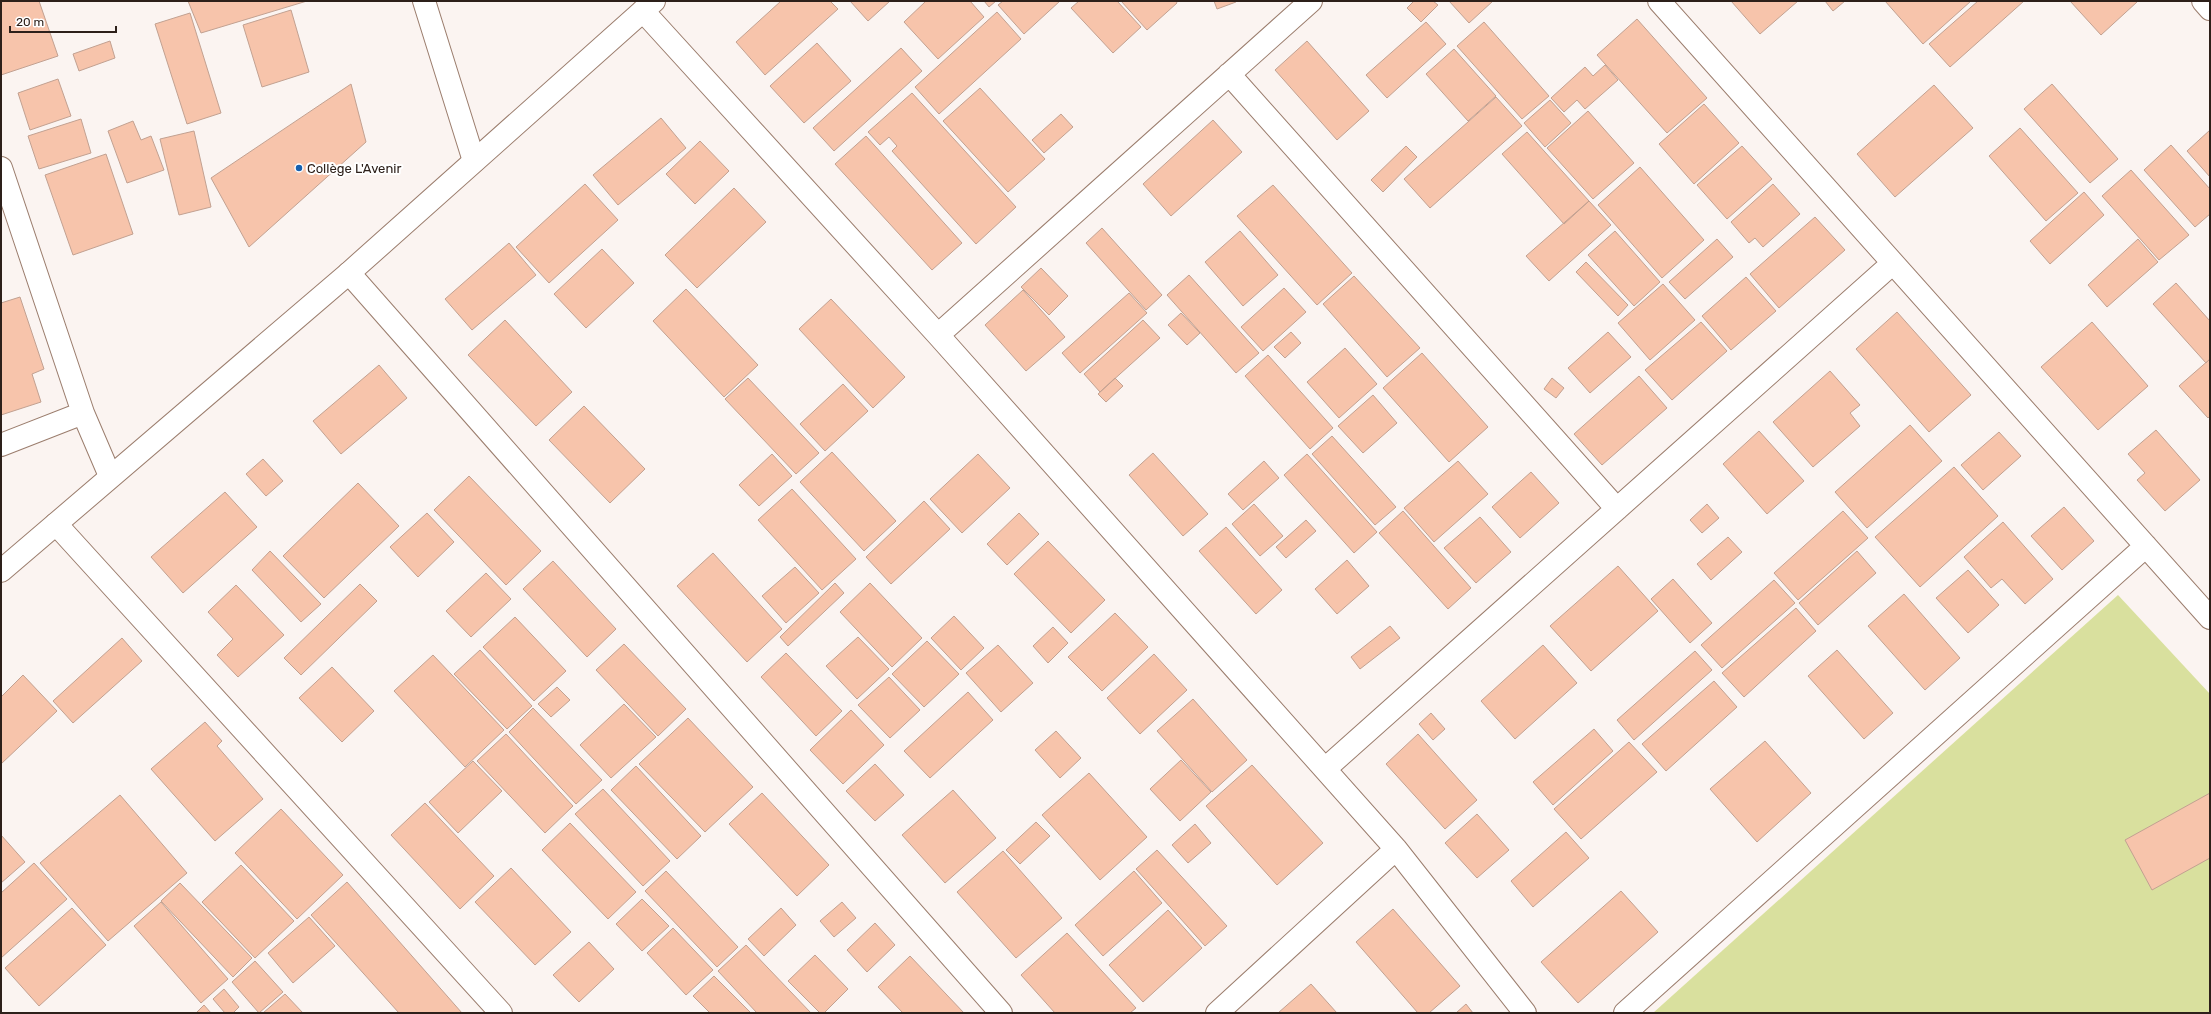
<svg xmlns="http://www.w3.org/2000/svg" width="2211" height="1014" viewBox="0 0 2211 1014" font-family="Rubik,sans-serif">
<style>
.green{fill:#d9e09e}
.building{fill:#f7c4ab;stroke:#c2a191}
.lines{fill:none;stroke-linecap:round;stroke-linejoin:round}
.street-casing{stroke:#9b7d6d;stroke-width:24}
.secondary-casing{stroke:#9b7d6d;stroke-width:24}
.street{stroke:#fff;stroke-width:22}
.secondary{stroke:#fff;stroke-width:22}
.poi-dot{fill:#1660af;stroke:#fff;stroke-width:1.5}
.labels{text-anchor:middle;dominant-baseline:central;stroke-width:4;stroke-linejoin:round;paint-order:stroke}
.poi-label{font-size:13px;fill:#2d201a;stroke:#fff;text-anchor:start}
</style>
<rect width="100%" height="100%" fill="#fbf4f1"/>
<!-- green -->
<path class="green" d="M2118,595l92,99v319h-557z"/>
<!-- building -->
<path class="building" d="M1,1h38l19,55 -57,19z
M188,1h119l-106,32z
M781,1h49l8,8 -73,66 -29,-33z
M850,1h40l-22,20z
M926,1h44l14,16 -46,42 -34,-37z
M984,1h12l-7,6z
M1003,1h57l-36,33 -26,-29z
M1079,1h38l24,26 -28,26 -42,-45z
M1121,1h55l1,2 -30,27z
M1214,1h21l1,1 -19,7z
M1414,1h19l5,4 -17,17 -14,-14z
M1449,1h44l-24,22z
M1731,1h67l-38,33z
M1825,1h20l-12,10z
M1885,1h86l-48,43z
M1978,1h46l-74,66 -21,-23z
M2070,1h66l1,1 -36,33z
M291,10l18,62 -47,15 -19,-62z
M997,12l24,27 -82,75 -24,-27z
M190,13l31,100 -34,11 -32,-100z
M1637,19l70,79 -40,35 -70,-78z
M1426,22l20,22 -59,54 -21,-23z
M1484,22l65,74 -27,23 -65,-73z
M110,41l5,17 -36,13 -6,-17z
M1307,41l62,70 -32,29 -62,-70z
M817,43l34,38 -47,42 -34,-37z
M901,48l21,23 -88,80 -21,-23z
M1454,49l42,47 -28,25 -42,-47z
M1605,65l13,15 -33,29 -8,-9 -13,12 -13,-14 34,-31 8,9z
M58,79l13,37 -41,14 -12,-37z
M351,84l15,58 -117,105 -38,-69z
M2052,84l66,75 -28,24 -66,-74z
M1934,85l39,43 -78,69 -38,-43z
M980,88l65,71 -37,33 -65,-71z
M912,93l104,114 -40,37 -84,-93 5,-5 -8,-9 -9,8 -12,-13z
M1496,97l26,29 -92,82 -26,-29z
M1550,100l21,23 -26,24 -21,-24z
M1704,104l35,39 -45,41 -35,-40z
M1588,111l46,52 -41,36 -46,-51z
M1061,114l12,13 -29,26 -12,-13z
M661,118l25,30 -68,57 -25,-30z
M81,119l10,34 -52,16 -11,-33z
M1213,120l29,32 -71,64 -28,-32z
M133,121l8,19 10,-4 13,34 -37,13 -19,-52z
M2020,128l58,65 -32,28 -57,-65z
M2210,130v47l-23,-26z
M194,131l17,76 -32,8 -19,-76z
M1527,132l62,69 -25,23 -62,-70z
M866,136l96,107 -30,27 -97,-106z
M700,141l29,30 -34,33 -29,-30z
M2171,145l39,44v25l-15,13 -51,-57z
M1406,146l11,11 -34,35 -12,-12z
M1742,146l30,33 -45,40 -30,-34z
M106,154l27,80 -60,21 -28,-80z
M1640,167l64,73 -42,38 -64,-73z
M2131,170l58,65 -30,25 -57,-64z
M585,184l33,36 -69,63 -33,-36z
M1773,184l27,30 -37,33 -8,-9 -6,5 -18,-21z
M1273,185l79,88 -35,32 -80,-89z
M734,188l32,34 -69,66 -32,-33z
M2084,192l20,23 -54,49 -20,-23z
M1589,201l22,24 -62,56 -23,-25z
M1815,217l30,33 -66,58 -29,-34z
M1102,228l60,67 -16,15 -60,-67z
M1240,231l38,44 -35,31 -38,-44z
M1615,231l45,51 -26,24 -46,-51z
M1717,239l16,18 -48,42 -16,-17z
M2138,239l20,23 -51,45 -19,-22z
M509,243l27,32 -64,55 -27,-31z
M602,249l32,34 -48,45 -32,-34z
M1586,262l42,43 -10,11 -42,-44z
M1041,268l27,28 -19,19 -28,-28z
M1189,275l70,78 -23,20 -69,-78z
M1354,276l66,72 -33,29 -64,-73z
M1746,277l30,34 -45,39 -29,-34z
M2176,283l34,38v38l-4,4 -53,-59z
M1663,284l32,36 -45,40 -32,-37z
M1284,288l22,24 -43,39 -22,-24z
M686,289l72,76 -34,32 -71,-76z
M1023,290l42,47 -39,34 -41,-46z
M1129,293l18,20 -67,60 -18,-20z
M20,297l24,72 -12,5 9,28 -40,13v-112z
M831,299l74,78 -32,31 -74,-79z
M1897,312l74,83 -42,37 -73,-83z
M1181,313l19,20 -13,12 -19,-20z
M505,320l67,72 -36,34 -68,-71z
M1143,320l17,18 -60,54 -16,-18z
M1701,322l26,29 -55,49 -27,-30z
M2092,322l56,64 -50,44 -57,-63z
M1291,332l10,11 -16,15 -11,-11z
M1608,332l23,25 -41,36 -22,-25z
M1345,348l32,36 -38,34 -32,-36z
M1422,353l66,74 -39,35 -66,-74z
M1268,355l65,73 -23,21 -65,-73z
M2210,359v57l-2,2 -29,-32z
M379,365l28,33 -66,56 -28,-33z
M1830,371l30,34 -10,8 10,13 -47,41 -40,-45z
M1639,376l28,32 -65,57 -28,-31z
M748,378l71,75 -23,21 -71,-75z
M1115,378l8,8 -17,16 -8,-8z
M1552,378l12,10 -8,10 -12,-9z
M843,384l25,27 -43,40 -25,-27z
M1373,395l24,28 -34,30 -25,-27z
M584,406l61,63 -35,34 -61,-63z
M1910,425l32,36 -75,67 -32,-36z
M2156,430l44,50 -35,31 -28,-31 8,-7 -17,-19z
M1759,431l45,50 -37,33 -44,-50z
M1999,432l22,24 -38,34 -22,-25z
M1332,436l64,71 -21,18 -63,-71z
M832,452l64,69 -32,30 -64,-69z
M1153,453l55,61 -25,22 -54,-61z
M772,454l20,22 -33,30 -20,-21z
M978,454l32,34 -48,45 -32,-34z
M1307,454l70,78 -23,21 -70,-78z
M263,459l20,22 -17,15 -20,-22z
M1264,461l15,17 -36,32 -15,-16z
M1458,461l30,33 -54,48 -30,-34z
M1954,467l44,49 -78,71 -45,-50z
M1531,472l28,31 -39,35 -28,-31z
M469,476l72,75 -35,34 -72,-75z
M358,483l41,43 -75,72 -41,-42z
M792,489l64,70 -34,31 -64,-70z
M225,492l32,35 -74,66 -32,-36z
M924,501l26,28 -59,55 -25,-27z
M1254,504l29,32 -23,20 -28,-32z
M1707,504l12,14 -17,15 -12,-13z
M2064,507l30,34 -32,29 -31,-34z
M1403,511l68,77 -23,21 -69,-76z
M1843,511l25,27 -70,62 -24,-27z
M427,513l27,29 -36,35 -28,-30z
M1019,513l20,21 -32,31 -20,-21z
M1480,517l31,35 -35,31 -32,-35z
M1306,520l10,11 -30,27 -10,-11z
M2003,522l50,57 -28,25 -23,-25 -11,9 -27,-31z
M1226,527l56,63 -26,24 -57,-63z
M1728,537l14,15 -31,28 -14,-16z
M1048,541l57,59 -34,33 -57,-59z
M270,551l51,53 -20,18 -49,-52z
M1857,551l19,22 -58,52 -19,-22z
M713,553l69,76 -35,33 -70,-76z
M1347,560l22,26 -32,28 -22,-25z
M553,561l63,68 -29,28 -64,-68z
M1618,566l40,45 -67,60 -41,-45z
M795,567l24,26 -33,30 -24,-27z
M1968,570l31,35 -31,28 -32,-35z
M486,573l25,26 -40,38 -25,-26z
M1673,579l39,44 -22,20 -39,-44z
M1774,580l21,23 -73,65 -21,-23z
M835,583l9,10 -56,53 -8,-9z
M870,583l52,55 -30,29 -52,-55z
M360,584l17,17 -76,74 -17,-17z
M236,585l48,50 -46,42 -21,-22 16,-16 -25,-27z
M1904,594l56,64 -35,32 -57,-64z
M1796,608l20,23 -72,66 -22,-24z
M1115,613l33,34 -46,44 -34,-34z
M954,616l30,32 -23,22 -30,-32z
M515,617l51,54 -32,30 -51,-54z
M1390,626l10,12 -40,31 -9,-12z
M1053,627l15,16 -20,20 -15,-17z
M858,637l31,32 -32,30 -31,-33z
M122,638l20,23 -69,62 -20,-22z
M927,641l32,33 -35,33 -32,-33z
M624,644l62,65 -28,27 -62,-66z
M998,645l35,38 -32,29 -35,-39z
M1543,645l34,38 -62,56 -34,-38z
M480,650l52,56 -25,23 -53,-55z
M1837,650l56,63 -29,26 -56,-63z
M1695,651l17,19 -78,70 -17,-20z
M786,653l56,58 -26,25 -55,-59z
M1154,654l33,36 -47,44 -33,-36z
M433,655l71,75 -39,37 -71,-76z
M332,667l42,44 -32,31 -43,-44z
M23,675l34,36 -56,53v-67z
M889,677l31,33 -30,28 -32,-33z
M1714,681l23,26 -71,64 -24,-27z
M557,687l13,13 -19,17 -13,-13z
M968,692l25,28 -63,58 -26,-27z
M1193,699l54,61 -35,32 -55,-61z
M624,704l32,33 -45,41 -31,-33z
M533,708l69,72 -26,24 -67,-72z
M851,710l33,35 -41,39 -33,-34z
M1431,713l14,16 -12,11 -14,-16z
M688,718l65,69 -48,45 -66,-68z
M205,722l17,19 -5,5 46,53 -48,42 -64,-72z
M1594,729l19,22 -60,54 -20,-23z
M1056,731l25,27 -21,20 -25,-28z
M506,734l67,72 -28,27 -68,-72z
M1418,734l59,66 -32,29 -59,-65z
M1765,741l46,52 -54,49 -47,-53z
M1629,742l28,30 -76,67 -27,-30z
M1181,760l30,32 -31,29 -30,-32z
M473,761l29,30 -44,42 -29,-31z
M875,764l29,31 -29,26 -29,-30z
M1252,765l71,78 -46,42 -71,-79z
M636,766l65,70 -24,23 -66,-69z
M1089,773l58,64 -47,43 -58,-65z
M603,789l67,72 -27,25 -68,-72z
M953,790l43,48 -51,45 -43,-48z
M762,793l67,72 -32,31 -68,-72z
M2210,793v65l-58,32 -27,-50z
M120,795l67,78 -79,68 -68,-78z
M425,803l69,73 -34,33 -69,-74z
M281,809l62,66 -46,44 -62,-66z
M1477,814l32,36 -32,28 -32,-35z
M1036,822l14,14 -30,28 -14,-14z
M570,823l66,69 -28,27 -66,-69z
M1195,824l16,19 -23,20 -16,-18z
M1566,832l23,26 -56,49 -22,-26z
M1,835l24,27 -24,21z
M1157,850l70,76 -22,20 -69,-77z
M1003,851l59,67 -46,40 -59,-66z
M34,863l33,36 -66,59v-65z
M241,865l53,56 -39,37 -53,-56z
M511,868l60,64 -36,33 -60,-63z
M666,871l72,76 -21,20 -72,-76z
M1134,871l28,32 -59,53 -28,-31z
M347,882l115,131h-63l-88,-98z
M180,883l72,75 -19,19 -72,-76z
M1621,891l37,41 -80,71 -37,-41z
M642,899l27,27 -27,25 -26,-27z
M161,902l67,77 -27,24 -67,-77z
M842,902l14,16 -22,19 -14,-16z
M72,908l34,37 -67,61 -34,-38z
M781,908l15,17 -32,31 -16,-17z
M1393,909l67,77 -31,27h-11l-62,-71z
M1168,910l34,38 -59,54 -34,-37z
M309,917l26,29 -42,37 -25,-30z
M875,923l20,22 -28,27 -20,-22z
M673,928l40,42 -27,25 -39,-42z
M1067,933l69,75 -6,5h-75l-34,-38z
M589,942l25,27 -35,33 -26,-27z
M746,945l65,68h-54l-39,-42z
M815,955l33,34 -24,24h-4l-32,-32z
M910,956l54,57h-61l-25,-26z
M255,961l28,31 -24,21 -27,-31z
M714,976l37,37h-41l-17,-17z
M1311,984l26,29h-59z
M224,989l15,18 -6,6h-8l-12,-14z
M285,994l18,19h-40z
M1466,1004l7,9h-17z
M204,1005l7,8h-15z"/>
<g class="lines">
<defs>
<path id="street" d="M424,1l50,160
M1659,1l551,617
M2203,1l7,8
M643,11l295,324 458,514 129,164
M1229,74l388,435
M1,168l82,245 27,63
M349,273l652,740
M938,335l373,-334
M1,445l82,-32
M56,524l445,489
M1325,769l568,-506
M1217,1013l179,-164
M1625,1013l521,-467"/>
<path id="secondary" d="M1,571l348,-298 305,-272"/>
</defs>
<!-- street casing -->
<use href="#street" class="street-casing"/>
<!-- secondary casing -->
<use href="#secondary" class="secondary-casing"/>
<!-- street -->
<use href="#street" class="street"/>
<!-- secondary -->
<use href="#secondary" class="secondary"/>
</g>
<!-- markers -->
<circle class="poi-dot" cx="299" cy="168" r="4"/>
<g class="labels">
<!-- poi labels -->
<g class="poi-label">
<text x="307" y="168">Collège L'Avenir</text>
</g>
</g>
<!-- border -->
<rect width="2211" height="1014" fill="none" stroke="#2d201a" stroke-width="4"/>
<!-- scale -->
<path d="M10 26v6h106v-6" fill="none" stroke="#2d201a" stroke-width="2"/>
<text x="16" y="26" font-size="12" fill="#2d201a" stroke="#ffffff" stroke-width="3" paint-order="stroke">20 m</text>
</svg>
